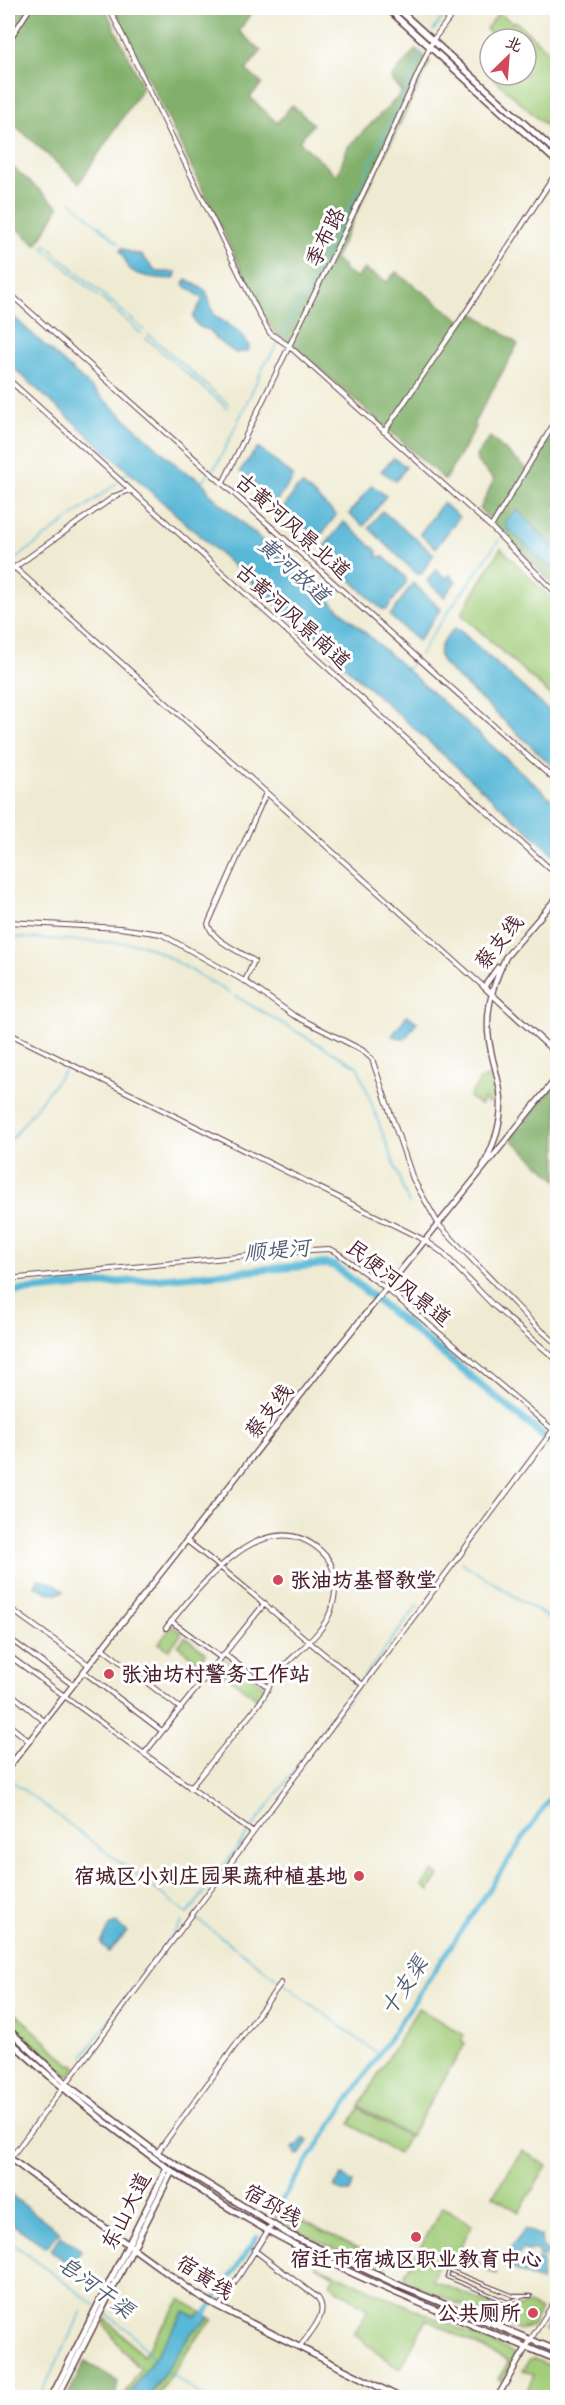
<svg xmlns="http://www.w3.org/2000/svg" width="565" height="2405" viewBox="0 0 565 2405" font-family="'Shantell Sans','LXGW WenKai TC',sans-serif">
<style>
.green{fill:#a2cd7a;stroke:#767652;stroke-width:1.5}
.forest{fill:#81b06a;stroke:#66684a;stroke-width:1.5}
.water{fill:#58b8d7;stroke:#516c81;stroke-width:1.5}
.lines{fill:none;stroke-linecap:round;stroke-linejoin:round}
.stream{stroke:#58b8d7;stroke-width:1.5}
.canal{stroke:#58b8d7;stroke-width:4.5}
.river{stroke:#58b8d7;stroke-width:8}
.pedestrian-casing{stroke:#633e44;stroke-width:4.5}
.minor-casing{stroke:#633e44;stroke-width:6}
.tertiary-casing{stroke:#633e44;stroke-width:7}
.secondary-casing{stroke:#633e44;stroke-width:8}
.primary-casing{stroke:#633e44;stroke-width:8}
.pedestrian{stroke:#fff;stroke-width:2}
.minor{stroke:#fff;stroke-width:4}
.tertiary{stroke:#fff;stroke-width:4.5}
.secondary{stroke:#fff;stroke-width:5}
.primary{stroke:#fff;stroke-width:5}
.poi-dot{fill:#d1495b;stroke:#fff;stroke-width:2}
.labels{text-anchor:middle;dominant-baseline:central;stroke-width:6;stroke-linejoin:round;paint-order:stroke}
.street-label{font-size:21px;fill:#4a1f2b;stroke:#fff}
.poi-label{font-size:21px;font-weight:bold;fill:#4a1f2b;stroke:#fff;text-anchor:start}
.water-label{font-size:22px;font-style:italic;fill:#505c70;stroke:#fff}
</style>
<rect width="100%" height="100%" fill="#fff"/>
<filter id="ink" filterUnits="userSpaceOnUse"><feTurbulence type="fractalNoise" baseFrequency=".0167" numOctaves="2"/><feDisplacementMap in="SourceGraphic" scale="12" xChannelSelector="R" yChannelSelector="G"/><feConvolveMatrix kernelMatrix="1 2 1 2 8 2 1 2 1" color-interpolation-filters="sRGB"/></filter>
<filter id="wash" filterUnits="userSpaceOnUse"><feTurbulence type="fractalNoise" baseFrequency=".008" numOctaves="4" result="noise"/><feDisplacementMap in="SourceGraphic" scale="24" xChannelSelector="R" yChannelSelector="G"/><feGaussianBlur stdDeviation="1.35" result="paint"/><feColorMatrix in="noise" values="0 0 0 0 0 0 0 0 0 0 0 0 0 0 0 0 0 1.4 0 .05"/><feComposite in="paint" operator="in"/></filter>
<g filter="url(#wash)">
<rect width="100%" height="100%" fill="#efebd3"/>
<!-- green -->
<path class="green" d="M499,13l14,10 2,-2 42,38v77l-67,-61h36v-36h-30l-10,-10z
M501,548l56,57v96l-96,-87z
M487,1077h2l5,24 -7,2 -1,-4h-2l-4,6 -11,-8 11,-17z
M172,1626l10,7 -13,17 -10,-7z
M185,1637l21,16 -7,10 -21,-17z
M224,1657l42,30 -7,13 -43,-31z
M433,1871l6,5 -10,15 -7,-5z
M8,2006l63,59 2,-1 4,3 -8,10 -61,-56z
M418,2008l46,27 -3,6 4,3 -55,92 -51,-30z
M359,2108l49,29 -10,17 -48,-30z
M522,2150l25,16 -28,46 -26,-16z
M443,2207l29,18 -14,27 38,20v2l-53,-22 -11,28 75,31 22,-7 12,6 -9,16 -13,4 -113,-49 -1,-7z
M280,2210l109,53 -7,7 -76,-35 -32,-18z
M315,2265l197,87 4,7 -11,18 -5,4 -2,-2 11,-17 -83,-43 -26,50 -46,-35 14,-24 -38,-26 4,-8z
M181,2299l21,14 -6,4 -11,-5 -57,85h-5l18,-28c-15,-14 -27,-29 -37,-46l2,-4 37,37z
M555,2310l2,1v28l-12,-9z
M209,2317l4,3 -16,17 -40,60 -9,1 44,-66 13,-9z
M533,2359l24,9v29h-33l10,-22 -12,-5 7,-9z"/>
<!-- forest -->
<path class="forest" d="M8,8h97l38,79 -64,96 -71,-64z
M114,8h140l-15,23 22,20 -15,19 16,14 -12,13 27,26 15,-18 21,19 -14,17 38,35 11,-29 54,-54 -11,-15 25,-29 14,13 -96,197 10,7 -1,3 14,9 7,-9 23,13 9,-10 67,50 8,-11 47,33 -44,79 2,4 -31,53 -144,-128 -25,-19 -9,-11z
M8,163l51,44 -22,38 -29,-24z
M557,427l1,78 -4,5 4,7 -1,72 -77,-80 14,-30 -17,-17 -1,-6 14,-19 39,34z
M557,1082v98l-46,-41z
M85,2361l33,20 -3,16h-48z"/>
<!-- water -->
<path class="water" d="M122,248l7,4 12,3 16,17h19l-1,5 -2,2c-12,-1 -35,-1 -44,-11 -4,-5 -4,-12 -9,-17z
M186,279l20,12 8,24 24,16 11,14 -1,6 -12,2 -19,-13 -7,-10c-9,-2 -14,-3 -17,-13l10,-18 -20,-15z
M8,312l175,159c12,6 21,9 26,22l348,311v53l-549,-494z
M258,447l35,29 -1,4 -17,23 -35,-32z
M394,458l12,9 -10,14 -15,-10z
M303,485l33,30 -18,24 -35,-30 13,-20z
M372,485l14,11 -22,30 -15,-12z
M443,503l16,14 -23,31 -16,-14z
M518,510l39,42v15l-9,-2 -42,-38v-7z
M382,511l52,43 -13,20h-4l-48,-46z
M344,522l33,29v6l6,-1 23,22v5l-20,27 -4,-1c-21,-17 -37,-37 -57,-56l-1,-6z
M436,570l10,8 4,-3 6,6 -12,16 -17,-16z
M413,583l28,26 -23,32 -28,-25z
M454,629l5,1 98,88v52l-113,-105c-11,-15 0,-24 10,-36z
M407,1015l10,7 -12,17 -13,-3z
M38,1579l19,6 7,6c-10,6 -20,-1 -29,-5z
M116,1923l11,9 -18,20 -8,-9 10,-18z
M304,2137l4,4 -8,13 -3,1 -4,-7 7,-4 1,-5z
M342,2175l11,8 -3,9h-9l-7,-5z
M8,2193l52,39 -14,15 -38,-26z
M525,2229l16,7 1,10 6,6 -3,4h-6l-2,-6 -9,2 -5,-3 -5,7 1,4 9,5h6l4,-6h5l-2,23 -35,-17c-4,-13 13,-25 19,-36z
M61,2236l20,14 -9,17 -21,-17z
M185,2311l11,6 6,-4 7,4 -4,6 -13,9 -44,65h-20z"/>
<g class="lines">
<!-- stream -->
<path class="stream" d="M433,31l16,-23
M72,202l46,41
M45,244l99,86
M42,247l99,86
M149,335l79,69
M146,338l81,70
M282,338l66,-127 75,-160
M213,469l5,-6 47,-99 14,-22
M122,477l6,-5
M200,483l8,-8
M503,535l2,-3
M8,565l109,-82
M420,655l7,-13 72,-102
M407,669l8,-9
M8,937l133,7 22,10 67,39
M235,996l123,71 51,137
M8,1144l59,-77
M461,1562l97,62
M361,1681l57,-76
M8,1778l180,136 170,-229
M194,1917l85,63
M284,1984l94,70
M83,2056l99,-134
M8,2240l88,66
M104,2312l26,20 23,26
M165,2370l40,28
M39,2398l43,-87"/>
<!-- canal -->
<path class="canal" d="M278,2205l280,-419
M202,2319l55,-82"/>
<!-- river -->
<path class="river" d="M8,1292l318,-28 9,2 223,182"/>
</g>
</g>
<g filter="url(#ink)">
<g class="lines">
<defs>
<path id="pedestrian" d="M525,2296l-17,6 -61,-25 2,-7 65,26h17"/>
<path id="minor" d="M109,8l151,308 10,17 19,13 202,181 67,68
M8,42l22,-34
M8,292l550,491
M8,379l550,497
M384,432l78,-114 96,-148
M223,483l158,-327 52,-116 24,-32
M491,527l67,-110
M14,567l470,420
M8,572l107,-76 15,-6
M8,922l112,6 41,6 85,48 47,33 69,35 10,9 41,120 26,46 93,97 26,23
M245,981l9,-20c-14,-10 -41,-19 -46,-37l58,-131
M8,1033l418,208 17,12 51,53 64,55
M8,1279l302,-29 19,-1 7,3 51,37 171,145
M187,1541c61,46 115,98 176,144
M8,1607l81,58
M171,1621l50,37
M166,1628c33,-41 98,-128 155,-77 17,15 17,38 10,59 -8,25 -36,43 -53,62 -7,8 -10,18 -16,27 -6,10 -15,20 -23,29 -16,20 -32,40 -49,60
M102,1648l79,61
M8,1651l6,-9 59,43
M224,1654l44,33
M8,1655l244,177
M84,1672l78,59
M8,1691l36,30
M8,1724l21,17
M144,1754l121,-151
M8,1755l5,5
M157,2153l124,-170
M10,2159l543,-729
M254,2250l64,48c12,16 -9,35 -18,49
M219,2307l53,-83
M531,2339l27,-43"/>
<path id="tertiary" d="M505,958l53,-62
M498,967l-14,20 74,68
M483,1166c12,-22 21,-50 17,-75 -3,-21 -12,-42 -12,-63 -1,-25 7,-49 18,-71
M8,1768l321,-409 229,-283
M497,2398l34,-59"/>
<path id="secondary" d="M8,2157l188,137 23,13 182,91
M51,2398l116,-230
M57,2398l115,-227"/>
<path id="primary" d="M387,8l171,155
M397,8l161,146
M8,2029l62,58 87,66 133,82 113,52 155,64
M8,2039c79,73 165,139 259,191 93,51 193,90 291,130"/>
</defs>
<!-- pedestrian casing -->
<use href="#pedestrian" class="pedestrian-casing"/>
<!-- minor casing -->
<use href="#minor" class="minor-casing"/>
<!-- tertiary casing -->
<use href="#tertiary" class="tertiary-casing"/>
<!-- secondary casing -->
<use href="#secondary" class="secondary-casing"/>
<!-- primary casing -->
<use href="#primary" class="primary-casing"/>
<!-- pedestrian -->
<use href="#pedestrian" class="pedestrian"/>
<!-- minor -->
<use href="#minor" class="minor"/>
<!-- tertiary -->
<use href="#tertiary" class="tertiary"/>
<!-- secondary -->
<use href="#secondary" class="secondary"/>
<!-- primary -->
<use href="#primary" class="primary"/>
</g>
</g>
<!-- markers -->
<g class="poi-dot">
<circle cx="278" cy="1580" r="6"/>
<circle cx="109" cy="1674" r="6"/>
<circle cx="359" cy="1876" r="6"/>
<circle cx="416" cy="2237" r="6"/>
<circle cx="533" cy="2313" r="6"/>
</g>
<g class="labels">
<!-- street labels -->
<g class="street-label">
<text transform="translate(325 237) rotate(-64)">季布路</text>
<text transform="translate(293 526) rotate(42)">古黄河风景北道</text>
<text transform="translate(293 616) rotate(42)">古黄河风景南道</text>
<text transform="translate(499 942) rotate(-51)">蔡支线</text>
<text transform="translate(399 1283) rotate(38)">民便河风景道</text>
<text transform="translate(269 1411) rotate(-52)">蔡支线</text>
<text transform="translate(273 2205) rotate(30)">宿邳线</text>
<text transform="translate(126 2211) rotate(-63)">东山大道</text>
<text transform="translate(205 2277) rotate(33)">宿黄线</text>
</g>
<!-- poi labels -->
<g class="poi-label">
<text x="290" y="1580">张油坊基督教堂</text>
<text x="121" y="1674">张油坊村警务工作站</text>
<text x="347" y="1876" text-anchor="end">宿城区小刘庄园果蔬种植基地</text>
<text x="416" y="2259" text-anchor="middle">宿迁市宿城区职业教育中心</text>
<text x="521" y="2313" text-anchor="end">公共厕所</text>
</g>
<!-- water labels -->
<g class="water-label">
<text transform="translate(294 570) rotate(42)">黄河故道</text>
<text transform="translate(277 1250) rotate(-5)">顺堤河</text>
<text transform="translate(404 1986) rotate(-56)">十支渠</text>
<text transform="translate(96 2287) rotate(37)">皂河干渠</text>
</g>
</g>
<!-- margin -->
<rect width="565" height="2405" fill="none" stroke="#fff" stroke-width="30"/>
<!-- north arrow -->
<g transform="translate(508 57) rotate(25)"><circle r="28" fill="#ffffff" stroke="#b7a5aa" stroke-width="1.5"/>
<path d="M0-4.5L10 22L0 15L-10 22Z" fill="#d1495b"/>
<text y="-9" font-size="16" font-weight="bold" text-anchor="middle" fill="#4a1f2b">北</text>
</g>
</svg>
